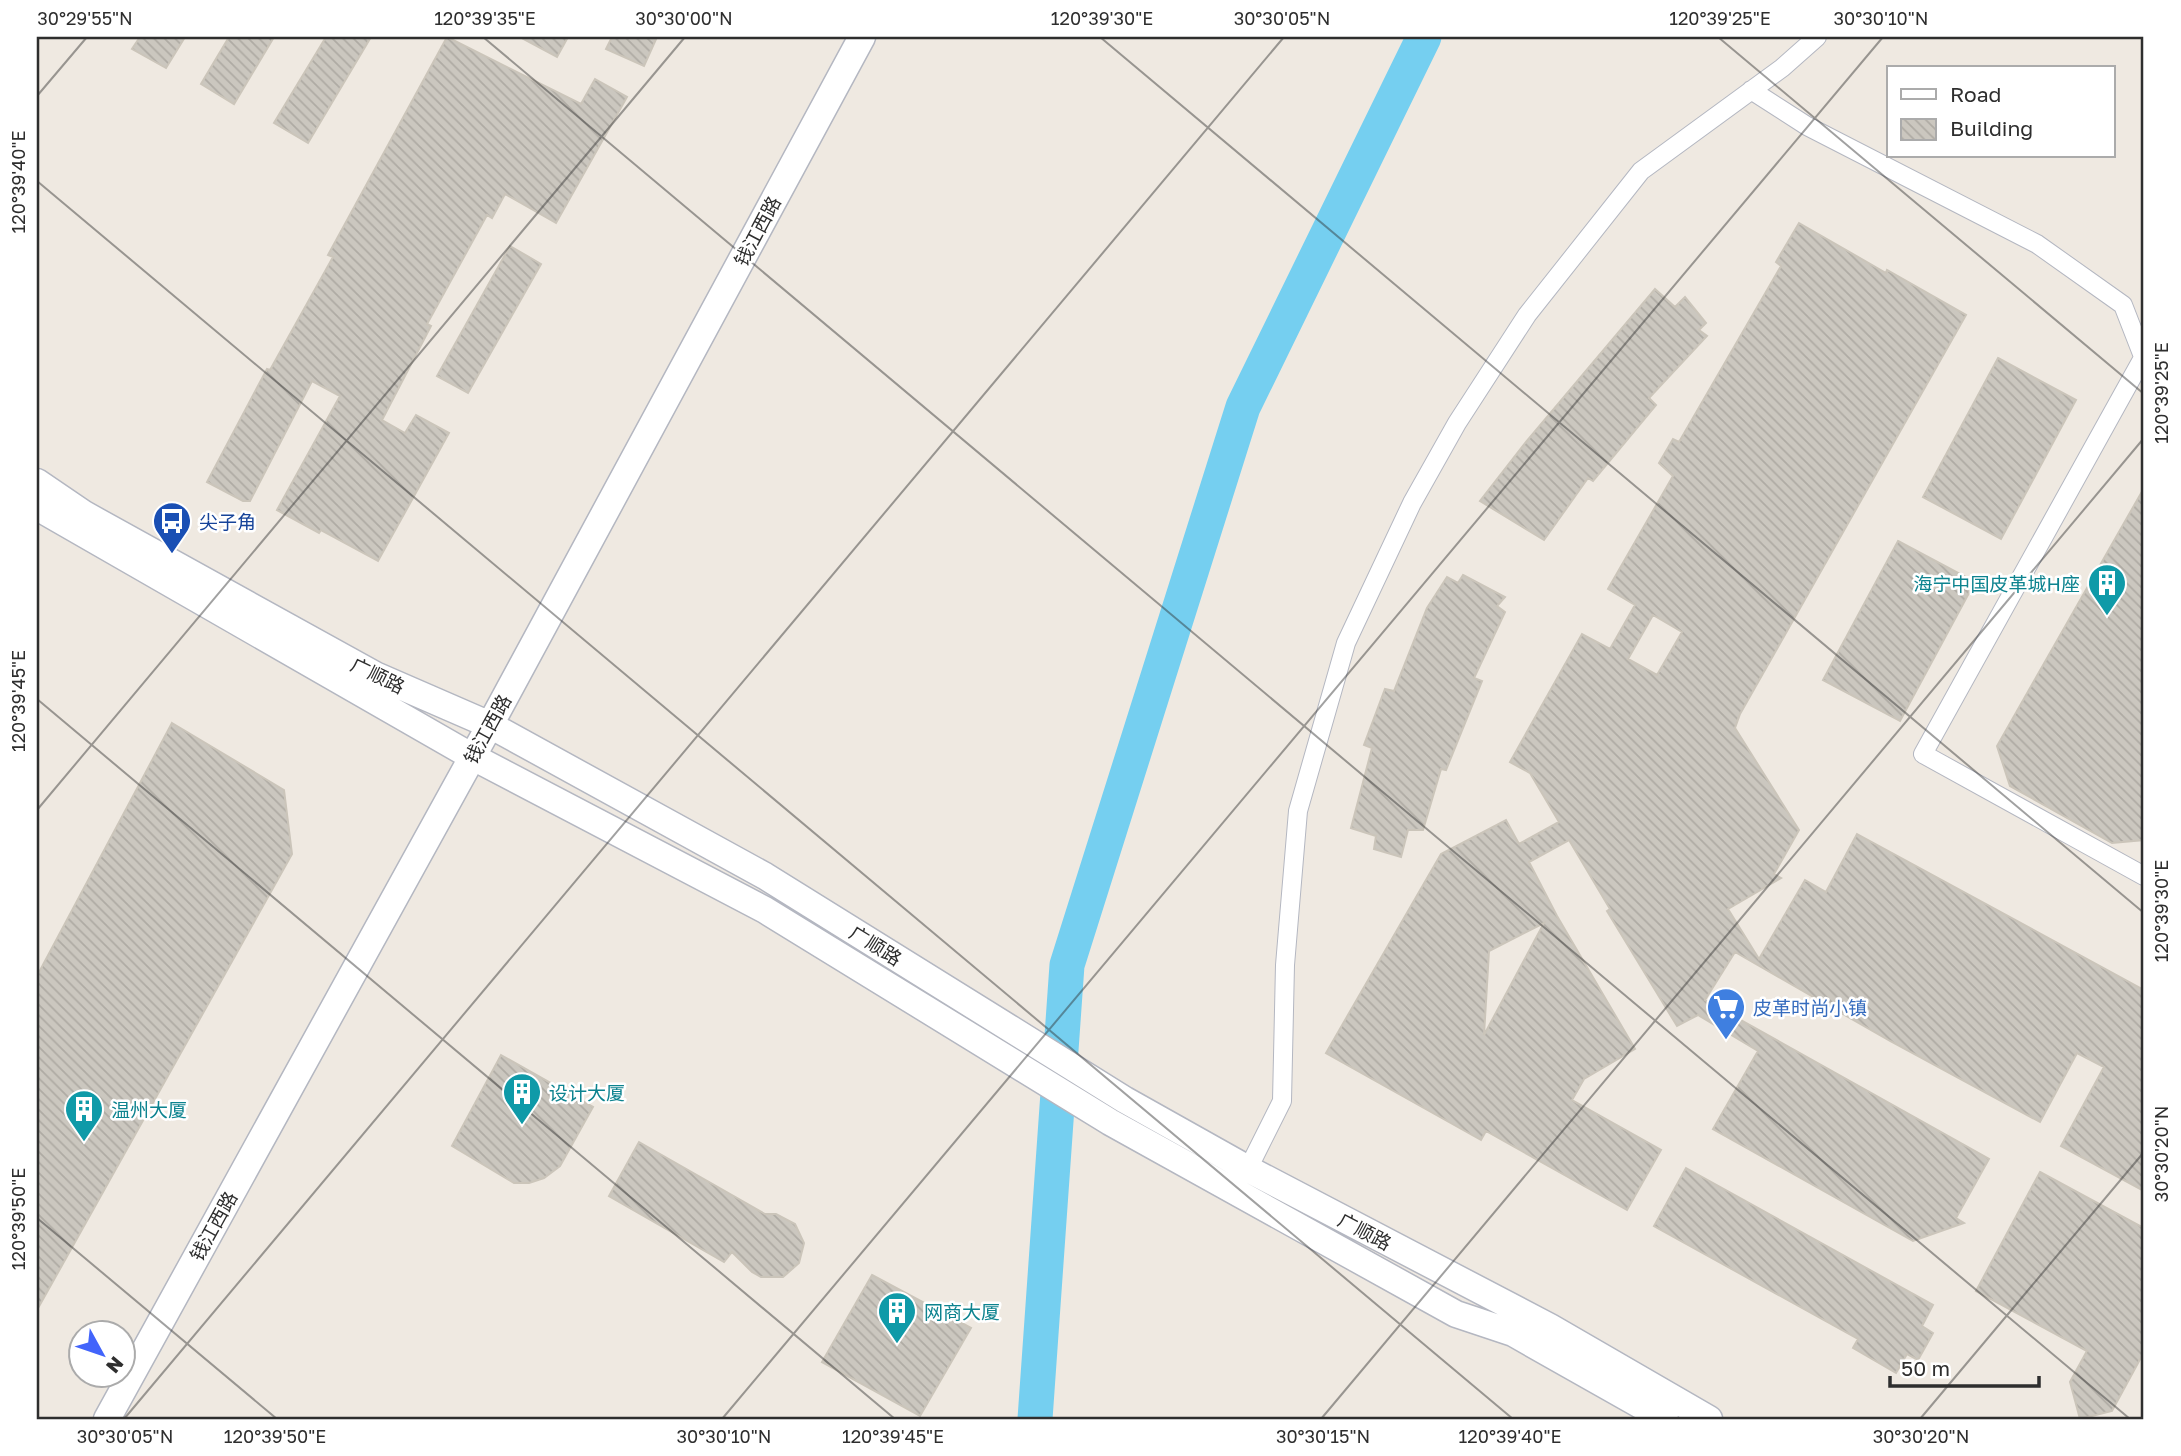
<svg xmlns="http://www.w3.org/2000/svg" width="2181" height="1456" viewBox="0 0 2181 1456" font-family="'Golos Text','Noto Sans SC',sans-serif">
<style>
.lines{fill:none;stroke-linecap:round;stroke-linejoin:round}
.river{stroke:#75cff0;stroke-width:35}
.building{fill:url(#building-back-hatch);stroke:#cbc5ba;stroke-width:2;fill-rule:evenodd}
.street-casing{stroke:#b4b7c1;stroke-width:20}
.secondary-casing{stroke:#b4b7c1;stroke-width:29}
.street{stroke:#fff;stroke-width:18}
.secondary{stroke:#fff;stroke-width:26}
.ticks{fill:none;stroke:#2e2e2e;stroke-width:2;stroke-opacity:0.45}
.labels{text-anchor:middle;dominant-baseline:central;stroke-width:5;stroke-linejoin:round;paint-order:stroke}
.street-label{font-size:19px;fill:#2e2e2e;stroke:#fff}
.transit-label{font-size:19px;fill:#164399;stroke:#fff;text-anchor:start}
.culture-label{font-size:19px;fill:#0d838f;stroke:#fff;text-anchor:start}
.shop-label{font-size:19px;fill:#366cbe;stroke:#fff;text-anchor:start}
.neatline{fill:none;stroke:#2e2e2e;stroke-width:2.5}
.ticks-label{font-size:18px;text-anchor:middle;fill:#2e2e2e}
</style>
<defs>
<pattern id="building-back-hatch" width="6" height="6" patternUnits="userSpaceOnUse" patternTransform="scale(1.75)"><rect width="6" height="6" fill="#cbc7bf"/><path d="M-1 5l2 2M0 0l6 6M5-1l2 2" fill="none" stroke="#afaba4"/></pattern>
</defs>
<rect width="100%" height="100%" fill="#efe9e1"/>
<g class="lines">
<!-- river -->
<path class="river" d="M1035,1419l32,-454 176,-558 181,-370"/>
</g>
<!-- building -->
<path class="building" d="M140,37h45l-19,31 -34,-19z
M229,37h45l-40,67 -33,-20z
M326,37h45l-63,106 -34,-20z
M447,37l134,67 14,-25 32,18 -71,126 -51,-29 -13,24 -5,-3 -60,109 4,2 -49,94 23,13 11,-18 33,18 -71,128 -57,-31 -2,3 -42,-23 63,-114 -28,-15 -62,120h-7l-36,-19 60,-113 3,1 63,-113 -5,-2z
M520,37h48l-11,20z
M612,37h45l-13,29 -38,-17z
M1799,223l87,50 1,-3 79,45 -226,399 -5,14 64,102 -25,44 7,4 -53,31 31,50 46,-79 21,12 31,-58 287,156v201l-83,-45 43,-79 -27,-14 -37,69 -150,-81 -155,-89 -30,48 284,159 -33,59 8,5 -51,18 -200,-112 45,-78 -60,-36 -21,11 -70,-115 3,-2 -41,-69 -40,22 28,54 78,133 -51,30 -12,21 89,50 -34,60 -141,-79 -5,9 -155,-87 115,-199 65,-34 13,24 40,-22 -29,-49 -20,-11 72,-128 28,15 25,-44 -27,-16 65,-113 -14,-13 14,-24 6,3 102,-176 -5,-4zM1653,615l29,17 -25,43 -29,-16zM1544,923l-60,112 5,-84z
M510,246l31,18 -73,129 -31,-17z
M1655,289l20,18 10,-10 21,26 -7,7 8,6 -58,62 7,7 -63,76 -5,-3 -44,62 -64,-39 46,-59z
M1998,358l78,42 -75,139 -78,-42z
M2144,488v352l-32,3 -102,-57 -13,-40z
M1898,541l77,41 -75,139 -77,-41z
M1463,575l42,22 -8,9 8,6 -31,66 8,3 -36,89 -5,-1 -18,61h-15l-7,27 -27,-8 2,-13 -25,-8 21,-80 -8,-3 21,-56 9,2 33,-83 20,-31 11,6z
M172,723l112,67 8,64 -255,456v-334z
M501,1055l92,52 -33,59 -16,12 -15,5h-15l-62,-37z
M639,1142l126,72h11l19,10 9,19 -5,20 -16,14h-22l-9,-5 -20,-20 -8,10 -115,-66z
M1686,1168l247,137 -11,21 11,7 -15,27 -11,-6 -11,19 -43,-25 5,-9 -204,-113z
M2040,1172l104,56v124l-32,59 -32,8 -10,-37 17,-31 -111,-60z
M872,1275l99,53 -51,88 -98,-54z"/>
<g class="lines">
<defs>
<path id="street" d="M1751,90l56,36 230,118 86,61 21,54
M2144,356l-221,398 221,122
M1248,1169l34,-68 3,-136 13,-154 48,-168 66,-140 45,-80 70,-108 114,-144 141,-103 35,-31"/>
<path id="secondary" d="M37,482l47,32 291,161 115,50 275,151 360,224 123,69 302,158 159,92
M37,507l434,249 294,154 345,212 346,192 57,19 152,86
M107,1419l383,-694 372,-688"/>
</defs>
<!-- street casing -->
<use href="#street" class="street-casing"/>
<!-- secondary casing -->
<use href="#secondary" class="secondary-casing"/>
<!-- street -->
<use href="#street" class="street"/>
<!-- secondary -->
<use href="#secondary" class="secondary"/>
</g>
<!-- ticks -->
<path class="ticks" d="M483,37l1647,1382M1100,37l1044,876M1718,37l426,357M37,96l50,-59M37,181l1476,1238M37,699l858,720M37,810l648,-773M37,1218l240,201M124,1419l1160,-1382M722,1419l1161,-1382M1321,1419l823,-981M1920,1419l224,-267"/>
<!-- icons -->
<defs>
<symbol id="bus-pin" viewBox="-11 -11 22 30"><path d="M0 17L-7.5 6A9.5 9.5 0 1 1 7.5 6Z" fill="#1a4fb4" stroke="#fff"/><path d="M-5-6H5V4H4V6H2V4H-2V6H-4V4H-5ZM-3.5-4V0h7V-4ZM-3.5 1.2v1.5H-2V1.2ZM2 1.2v1.5H3.5V1.2Z" fill="#fff"/></symbol>
<symbol id="building-pin" viewBox="-11 -11 22 30"><path d="M0 17L-7.5 6A9.5 9.5 0 1 1 7.5 6Z" fill="#0f9aa8" stroke="#fff"/><path d="M-4-6H4V6H1V3H-1V6H-4ZM-2.5-4.3h1.7v1.8h-1.7ZM.8-4.3h1.7v1.8H.8ZM-2.5-1h1.7V.8h-1.7ZM.8-1h1.7V.8H.8Z" fill="#fff"/></symbol>
<symbol id="supermarket-pin" viewBox="-11 -11 22 30"><path d="M0 17L-7.5 6A9.5 9.5 0 1 1 7.5 6Z" fill="#3f7fe0" stroke="#fff"/><path d="M-6-5.5h2.5l.6 2H6L4.5 2H-2.5L-4.4-4H-6ZM-1.5 3.2a1.3 1.3 0 1 0 .1 0ZM3 3.2a1.3 1.3 0 1 0 .1 0Z" fill="#fff"/></symbol>
</defs>
<g fill-rule="evenodd">
<use href="#bus-pin" x="150" y="499" width="44" height="60"/>
<use href="#building-pin" x="2085" y="561" width="44" height="60"/>
<use href="#supermarket-pin" x="1704" y="985" width="44" height="60"/>
<use href="#building-pin" x="500" y="1070" width="44" height="60"/>
<use href="#building-pin" x="62" y="1087" width="44" height="60"/>
<use href="#building-pin" x="875" y="1289" width="44" height="60"/>
</g>
<g class="labels">
<!-- street labels -->
<g class="street-label">
<text transform="translate(757 231) rotate(-62)">钱江西路</text>
<text transform="translate(378 675) rotate(26)">广顺路</text>
<text transform="translate(487 729) rotate(-61)">钱江西路</text>
<text transform="translate(876 945) rotate(32)">广顺路</text>
<text transform="translate(213 1226) rotate(-61)">钱江西路</text>
<text transform="translate(1365 1231) rotate(28)">广顺路</text>
</g>
<!-- transit labels -->
<g class="transit-label">
<text x="199" y="521">尖子角</text>
</g>
<!-- culture labels -->
<g class="culture-label">
<text x="2080" y="583" text-anchor="end">海宁中国皮革城H座</text>
<text x="549" y="1092">设计大厦</text>
<text x="111" y="1109">温州大厦</text>
<text x="924" y="1311">网商大厦</text>
</g>
<!-- shop labels -->
<g class="shop-label">
<text x="1753" y="1007">皮革时尚小镇</text>
</g>
</g>
<!-- border -->
<rect width="2181" height="1456" fill="none" stroke="#ffffff" stroke-width="77"/>
<!-- legend -->
<rect x="1887" y="66" width="228" height="91" fill="#ffffff" stroke="#ababab" stroke-width="2"/>
<rect x="1901" y="89" width="35" height="10" fill="#ffffff" stroke="#ababab" stroke-width="2"/>
<text x="1950" y="102" font-size="21" fill="#2e2e2e">Road</text>
<rect x="1901" y="119" width="35" height="21" fill="url(#building-back-hatch)" stroke="#ababab" stroke-width="2"/>
<text x="1950" y="136" font-size="21" fill="#2e2e2e">Building</text>
<!-- north arrow -->
<g transform="translate(102 1354) rotate(130)"><circle r="33" fill="#ffffff" stroke="#ababab" stroke-width="2"/>
<path d="M0-5L12 26L0 18L-12 26Z" fill="#4264fb"/>
<text y="-10" font-size="19" font-weight="bold" text-anchor="middle" fill="#2e2e2e">N</text>
</g>
<!-- scale -->
<path d="M1890 1376v10h149v-10" fill="none" stroke="#2e2e2e" stroke-width="3.5"/>
<text x="1901" y="1376" font-size="21" fill="#2e2e2e" stroke="#ffffff" stroke-width="5" paint-order="stroke">50 m</text>
<rect x="38" y="38" width="2104" height="1380" class="neatline"/>
<g class="ticks-label">
<text x="85" y="25">30°29'55"N</text>
<text x="485" y="25">120°39'35"E</text>
<text x="684" y="25">30°30'00"N</text>
<text x="1102" y="25">120°39'30"E</text>
<text x="1282" y="25">30°30'05"N</text>
<text x="1720" y="25">120°39'25"E</text>
<text x="1881" y="25">30°30'10"N</text>
<text transform="translate(19 182) rotate(-90)" y="6">120°39'40"E</text>
<text transform="translate(2162 393) rotate(-90)" y="6">120°39'25"E</text>
<text transform="translate(19 701) rotate(-90)" y="6">120°39'45"E</text>
<text transform="translate(2162 911) rotate(-90)" y="6">120°39'30"E</text>
<text transform="translate(2162 1154) rotate(-90)" y="6">30°30'20"N</text>
<text transform="translate(19 1219) rotate(-90)" y="6">120°39'50"E</text>
<text x="125" y="1443">30°30'05"N</text>
<text x="275" y="1443">120°39'50"E</text>
<text x="724" y="1443">30°30'10"N</text>
<text x="893" y="1443">120°39'45"E</text>
<text x="1323" y="1443">30°30'15"N</text>
<text x="1510" y="1443">120°39'40"E</text>
<text x="1921" y="1443">30°30'20"N</text>
</g>
</svg>
